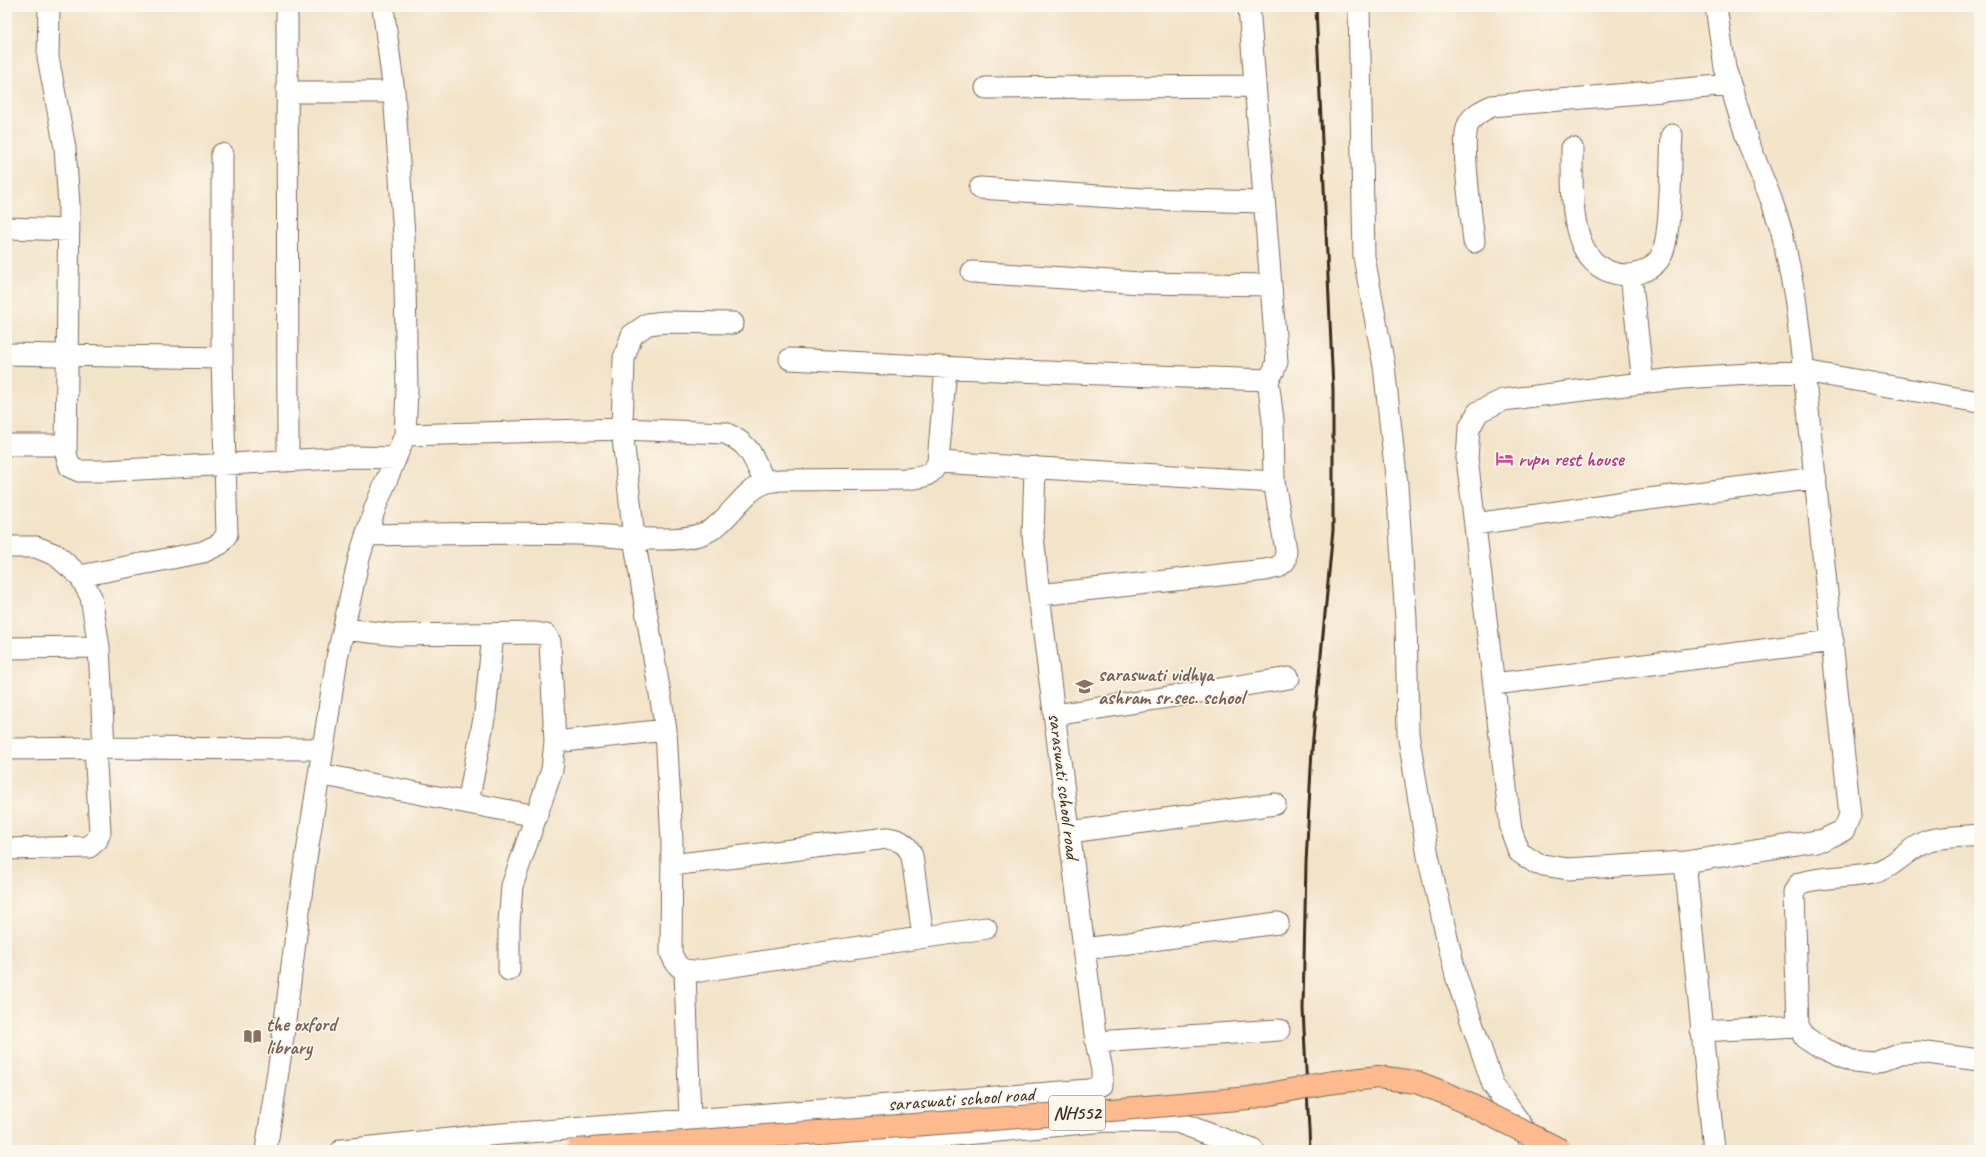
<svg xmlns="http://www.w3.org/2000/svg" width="1986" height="1157" viewBox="0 0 1986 1157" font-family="Caveat,sans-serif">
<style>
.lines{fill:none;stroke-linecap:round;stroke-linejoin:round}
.minor-casing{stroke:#7b6b5a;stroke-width:23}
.minor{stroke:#fff;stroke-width:21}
.rail{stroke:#3b2a1e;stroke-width:3}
.highway-bridge-casing{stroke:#7b6b5a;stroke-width:24;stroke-linecap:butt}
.highway-bridge{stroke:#fcba8e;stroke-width:22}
.labels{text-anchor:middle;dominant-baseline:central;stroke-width:3.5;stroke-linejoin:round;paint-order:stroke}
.shield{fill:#fbf7ec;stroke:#75685c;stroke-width:1}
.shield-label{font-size:19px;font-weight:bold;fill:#3b2a1e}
.hotel-label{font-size:20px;font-weight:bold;fill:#b23c85;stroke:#fbf7ec;text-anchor:start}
.education-label{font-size:20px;font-weight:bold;fill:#785e54;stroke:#fbf7ec;text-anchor:start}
.street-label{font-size:20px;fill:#3b2a1e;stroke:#fbf7ec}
</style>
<rect width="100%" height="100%" fill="#fbf7ec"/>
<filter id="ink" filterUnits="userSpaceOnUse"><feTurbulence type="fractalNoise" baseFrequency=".025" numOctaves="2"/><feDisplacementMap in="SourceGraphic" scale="8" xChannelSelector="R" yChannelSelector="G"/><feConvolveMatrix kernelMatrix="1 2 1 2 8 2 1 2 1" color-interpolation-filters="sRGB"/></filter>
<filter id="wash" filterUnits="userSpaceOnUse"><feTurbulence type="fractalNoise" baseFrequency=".012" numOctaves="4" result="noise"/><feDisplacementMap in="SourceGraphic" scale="16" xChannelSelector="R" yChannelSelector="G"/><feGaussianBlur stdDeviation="0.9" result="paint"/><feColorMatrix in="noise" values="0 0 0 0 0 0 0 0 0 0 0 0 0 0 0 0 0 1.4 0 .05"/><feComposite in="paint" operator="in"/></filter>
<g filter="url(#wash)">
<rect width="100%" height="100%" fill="#f3e3c9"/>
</g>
<g filter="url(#ink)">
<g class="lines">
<defs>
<path id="minor" d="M49,7l-1,50 17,91 4,56 -3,250 4,13 9,4h25l250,-14 42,1
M287,7l1,454
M1359,7l5,250 20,109 13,119 9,134 2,114 20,123 28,120 37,109 34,48 5,17
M1716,7l9,61 23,74 23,57 11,33 13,65 9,74 46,444 -6,15 -21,10 -138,22 -117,7 -31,-5 -18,-12 -8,-22 -44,-372 2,-29 9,-17 25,-12 179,-22 122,-7 175,31
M986,88l269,-2
M287,92h107
M1572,148c1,45 -7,122 53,127 13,1 30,-7 36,-19 11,-20 9,-95 11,-121
M980,188l162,11 122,3
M7,228l62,2
M1474,242c-2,-24 -14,-98 -6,-117 4,-10 15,-15 24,-19l238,-21
M972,272l169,11 129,2
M1631,275l12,108
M733,323l-68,-1 -17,2 -16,11 -8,23 -2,71 12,109 32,192 6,112 -1,111c7,17 11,18 29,18l286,-43
M7,354l215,4
M790,359l227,12 251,9 6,-10 3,-8 -28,-355
M405,435l217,-6 103,4c27,12 28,25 40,50
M7,445h59
M938,462l336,20
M1475,524l150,-22 191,-24
M366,535c71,-1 142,-3 212,-1 35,1 92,11 124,0 26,-9 38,-42 63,-51 4,-2 10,-2 15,-3l127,-1c16,-2 24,-2 31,-17l8,-95
M7,547h29l20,8 24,21 11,21 8,50 5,101
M80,576l123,-24 17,-8 7,-10 -5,-176v-204
M1039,595l226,-25 13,-3 7,-6 1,-11 -12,-68 -1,-62 -5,-40
M344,629l53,6 139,-2 10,2 4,7 5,100 -3,28 -40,116 -3,38v46
M7,648l92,-1
M1494,684l339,-43
M1055,715l234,-37
M555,742l111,-12
M7,749l97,-1 219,1
M319,774l217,42
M468,803l17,-90 8,-79
M1070,832l205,-28
M1979,835c-15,2 -38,1 -52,6 -20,7 -33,28 -55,32 -24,5 -48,3 -72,10l-6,9 4,134 7,11 15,10 34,15 18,2 29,-11 19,-1 59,8
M7,849l82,-2 8,-7 3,-8 -5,-84
M1685,862l29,288
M672,865l215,-27c14,2 20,6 25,18l11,81
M1085,949l193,-26
M685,971l5,148
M1701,1031l97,-5
M1096,1042l183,-12
M266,1150l15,-98 23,-180 33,-214 22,-100 16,-50 30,-73 2,-46 -3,-154 -10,-143 -11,-85
M342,1150l147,-15 600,-45 13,-5v-15l-6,-28 -57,-447 -6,-60 2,-68
M791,1150l315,-29 71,1 76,28"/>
</defs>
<!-- minor casing -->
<use href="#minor" class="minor-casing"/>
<!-- minor -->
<use href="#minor" class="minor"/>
<!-- rail -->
<path class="rail" d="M1310,1150l-7,-141 3,-146 6,-114 21,-219v-141l-17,-382"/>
<defs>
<path id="highway-bridge" d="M577,1150l511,-38 161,-14 78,-15 51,-6 38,5 34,13 111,55"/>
</defs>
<!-- highway-bridge casing -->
<use href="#highway-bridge" class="highway-bridge-casing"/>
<!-- highway-bridge -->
<use href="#highway-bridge" class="highway-bridge"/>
</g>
</g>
<!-- icons -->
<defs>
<symbol id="hotel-bare" viewBox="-9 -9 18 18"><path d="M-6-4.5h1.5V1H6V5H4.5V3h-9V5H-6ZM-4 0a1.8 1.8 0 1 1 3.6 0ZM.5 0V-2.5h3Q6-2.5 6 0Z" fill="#d1479c" stroke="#fbf7ec" stroke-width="2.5" paint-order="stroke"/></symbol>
<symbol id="school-bare" viewBox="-9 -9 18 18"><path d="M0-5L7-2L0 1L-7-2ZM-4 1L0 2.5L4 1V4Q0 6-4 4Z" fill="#8d6e63" stroke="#fbf7ec" stroke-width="2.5" paint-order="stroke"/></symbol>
<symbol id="library-bare" viewBox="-9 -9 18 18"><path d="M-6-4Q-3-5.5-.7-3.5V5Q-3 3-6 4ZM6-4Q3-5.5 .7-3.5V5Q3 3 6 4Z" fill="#8d6e63" stroke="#fbf7ec" stroke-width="2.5" paint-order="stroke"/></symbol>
</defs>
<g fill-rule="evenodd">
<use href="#hotel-bare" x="1492" y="446" width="25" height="25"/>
<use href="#school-bare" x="1072" y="674" width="25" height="25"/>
<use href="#library-bare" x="240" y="1024" width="25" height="25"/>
</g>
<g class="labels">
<!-- shield labels -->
<rect class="shield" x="1049" y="1096" width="56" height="34" rx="3"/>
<g class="shield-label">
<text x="1077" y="1113">NH552</text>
</g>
<!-- hotel labels -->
<g class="hotel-label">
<text x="1518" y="459">rvpn rest house</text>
</g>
<!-- education labels -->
<g class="education-label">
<text x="1098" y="674">saraswati vidhya<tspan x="1098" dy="23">ashram sr.sec. school</tspan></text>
<text x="266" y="1024">the oxford<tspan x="266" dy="23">library</tspan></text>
</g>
<!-- street labels -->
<g class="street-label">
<text transform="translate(1064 786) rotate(83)">saraswati school road</text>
<text transform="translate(961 1099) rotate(-4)">saraswati school road</text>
</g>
</g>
<!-- margin -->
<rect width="1986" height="1157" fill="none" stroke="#fbf7ec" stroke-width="24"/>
</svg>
